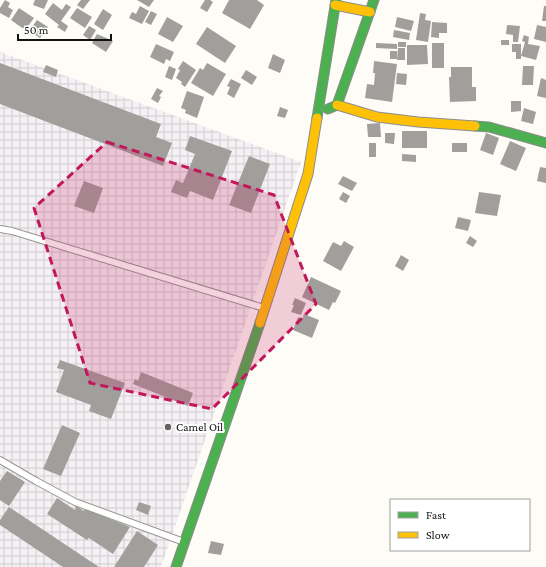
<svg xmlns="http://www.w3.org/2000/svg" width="546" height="567" viewBox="0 0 546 567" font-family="'Crimson Pro',serif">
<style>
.industrial{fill:url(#industrial-grid)}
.building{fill:#a19f9c}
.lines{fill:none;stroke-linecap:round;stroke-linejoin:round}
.lane-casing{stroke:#979795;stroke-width:8}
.fast-casing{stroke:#8e8d8b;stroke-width:11}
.slow-casing{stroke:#8e8d8b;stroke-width:11}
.lane{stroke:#fffffe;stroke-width:6}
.fast{stroke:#4caf50;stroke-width:9}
.slow{stroke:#ffc107;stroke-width:9}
.marked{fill:#c2185b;fill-opacity:0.2;stroke:#c2185b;stroke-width:3;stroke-dasharray:8 5;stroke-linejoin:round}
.poi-dot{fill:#646362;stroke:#fff;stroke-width:1.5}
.labels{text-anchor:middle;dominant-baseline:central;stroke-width:4;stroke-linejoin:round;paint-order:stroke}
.poi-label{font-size:12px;fill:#111;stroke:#fff;text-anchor:start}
</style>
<defs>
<pattern id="industrial-grid" width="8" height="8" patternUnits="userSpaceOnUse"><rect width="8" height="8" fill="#f5f0f3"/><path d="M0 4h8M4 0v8" fill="none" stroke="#d1cdcf"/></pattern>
</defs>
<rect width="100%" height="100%" fill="#fdfcf7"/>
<!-- industrial -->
<path class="industrial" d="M0,52l301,110 -140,405h-161z"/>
<!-- building -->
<path class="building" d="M5,0l5,3 -2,4 5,3 -4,8 -9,-5v-5z
M35,0h13l-4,9 -11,-4z
M81,0h9l-7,9 -6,-4z
M137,0h17l-5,7z
M205,0h5l3,2 -6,10 -7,-4z
M229,0h28l7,5 -14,24 -28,-16z
M53,3l9,7 4,-6 5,3 -10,14 7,5 -3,6 -8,-5 2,-2 -14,-11z
M140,6l9,5 -7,13 -13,-6 3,-6 4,2z
M544,6h2v15h-4z
M19,8l15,10 -9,12 -14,-10z
M77,8l15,9 -7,11 -15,-10z
M103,9l9,6 -9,15 -9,-6z
M151,11l6,3 -6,11 -6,-3z
M420,13l6,1 -1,6 6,1 -3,21 -12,-2z
M167,17l16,9 -10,16 -15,-8z
M397,17l17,4 -3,10 -16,-4z
M37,20l11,7 -8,11 -11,-7z
M432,22l15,1v10h-8v5l-8,-1z
M507,25l13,1 -2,16h-5v-7l-7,-1z
M537,25l9,2v15l-12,-3z
M89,26l7,4 -6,10 -7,-5z
M207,27l29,19 -11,17 -29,-19z
M394,30l16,3 -1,7 -16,-3z
M97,34l16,7 -7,11 -14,-9z
M524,35l5,2 -1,7 12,2 -4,14 -15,-4 4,-14 -3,-1z
M501,40h8v5h-8z
M398,42h8v5h-8z
M376,43l21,1v5l-21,-1z
M432,43h12v25h-12z
M156,44l18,8 -4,9 -4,-2 -2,5 -14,-7z
M512,44h9v15h-5v-7h-4z
M407,45h20l1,19 -21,1z
M398,48h7v12h-8z
M390,51h7v8h-7z
M273,54l12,6 -5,13 -12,-5z
M183,61l13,9 -11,17 -4,-3 1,-2 -6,-4 4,-8 -2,-1z
M374,61l23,3 -5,38 -27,-4 2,-14 7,1 1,-12h-2z
M0,63l161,61 -5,13 16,6 -9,23 -163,-62z
M207,63l19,11 -13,22 -22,-13 9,-15 3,2z
M46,65l12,5 -2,7 -13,-5z
M169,66l7,3 -4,11 -7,-3z
M523,66h11l-1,19h-11z
M451,67h21v20h4v14l-26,1 -1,-25h2z
M246,70l11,7 -5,8 -11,-7z
M397,73l10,1 -1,11 -10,-1z
M541,78l5,2v18l-9,-2z
M231,79l10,5 -7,14 -7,-4 3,-7 -3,-1z
M157,88l6,3 -4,5 2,1 -3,6 -7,-4z
M187,91l17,6 -7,21 -12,-5 1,-3 -5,-2z
M511,101h10v10l-10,1z
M280,107l8,3 -3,8 -8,-2z
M524,108l12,4 -3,12 -12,-3z
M380,123l1,14h-13l-1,-13z
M402,131h25v17h-25z
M385,133h10l-1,11 -9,-1z
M486,133l13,5 -6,17 -13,-5z
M190,136l42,15 -19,49 -23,-9 -3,7 -16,-6 5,-12 7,3 12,-29 -10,-4z
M510,141l16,7 -10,23 -16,-7z
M369,143h7v14h-7z
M452,143h15v9h-15z
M402,154l14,1v7l-14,-1z
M249,156l21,8 -19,49 -22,-8z
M540,167l6,1v15l-9,-2z
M343,176l14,7 -5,8 -14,-7z
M84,181l19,7 -9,25 -20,-7z
M343,192l7,4 -4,7 -7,-4z
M479,192l22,3 -4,21 -22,-3z
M458,217l13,3 -3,11 -13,-3z
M470,236l7,5 -4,6 -7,-4z
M344,241l10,6 -13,24 -18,-10 10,-19 8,4z
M401,255l8,5 -6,11 -8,-5z
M311,277l30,14 -6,12 -2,-1 -4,8 -27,-13z
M295,298l11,5 -5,12 -10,-3 3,-7h-2z
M304,314l15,6 -7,18 -19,-8 5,-13 4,2z
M60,360l65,23 -14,36 -22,-8 2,-6 -35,-13 8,-22 -7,-2z
M141,372l52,21 -5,13 -55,-22 2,-5 3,2z
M62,425l18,8 -19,43 -18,-7z
M7,471l18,11 -16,24 -9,-6v-19z
M57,498l18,12 1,-4 8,5 1,-2 45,18 -17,27 -24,-16 -2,2 -40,-26z
M139,502l12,4 -3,9 -12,-5z
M9,507l90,60h-36l-63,-42v-5z
M137,531l21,14 -14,22h-30z
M211,541l13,3 -3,11 -13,-2z"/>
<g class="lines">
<defs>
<path id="lane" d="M0,229l12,2 252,77
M0,460l36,21 39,21 109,40"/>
<path id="fast" d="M328,109l9,-4 37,-105
M317,118l19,-118
M475,126l14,1 57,16
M176,567l84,-244"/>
<path id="slow" d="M335,5l35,7
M337,105l40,12 41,5 57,4
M260,323l48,-149 9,-56"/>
</defs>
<!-- lane casing -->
<use href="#lane" class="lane-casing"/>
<!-- fast casing -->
<use href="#fast" class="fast-casing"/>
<!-- slow casing -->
<use href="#slow" class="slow-casing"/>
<!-- lane -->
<use href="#lane" class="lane"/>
<!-- fast -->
<use href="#fast" class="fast"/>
<!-- slow -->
<use href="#slow" class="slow"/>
</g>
<!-- marked area -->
<path class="marked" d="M107,142l167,53 42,109 -104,105 -122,-26 -56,-175z"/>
<!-- markers -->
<circle class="poi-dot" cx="168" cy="427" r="4"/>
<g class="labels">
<!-- poi labels -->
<g class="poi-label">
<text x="176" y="427">Camel Oil</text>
</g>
</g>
<!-- legend -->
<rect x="390" y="499" width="140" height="52" fill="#ffffff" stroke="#a0a0a0"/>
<rect x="398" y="512" width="20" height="6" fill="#4caf50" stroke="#a0a0a0"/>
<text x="426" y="519" font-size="12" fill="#111111">Fast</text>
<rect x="398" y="532" width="20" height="6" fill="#ffc107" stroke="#a0a0a0"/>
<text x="426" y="539" font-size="12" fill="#111111">Slow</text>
<!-- scale -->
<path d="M18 34v6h93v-6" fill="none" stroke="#111111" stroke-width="2"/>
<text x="24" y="34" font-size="12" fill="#111111" stroke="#ffffff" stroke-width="3" paint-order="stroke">50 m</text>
</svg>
